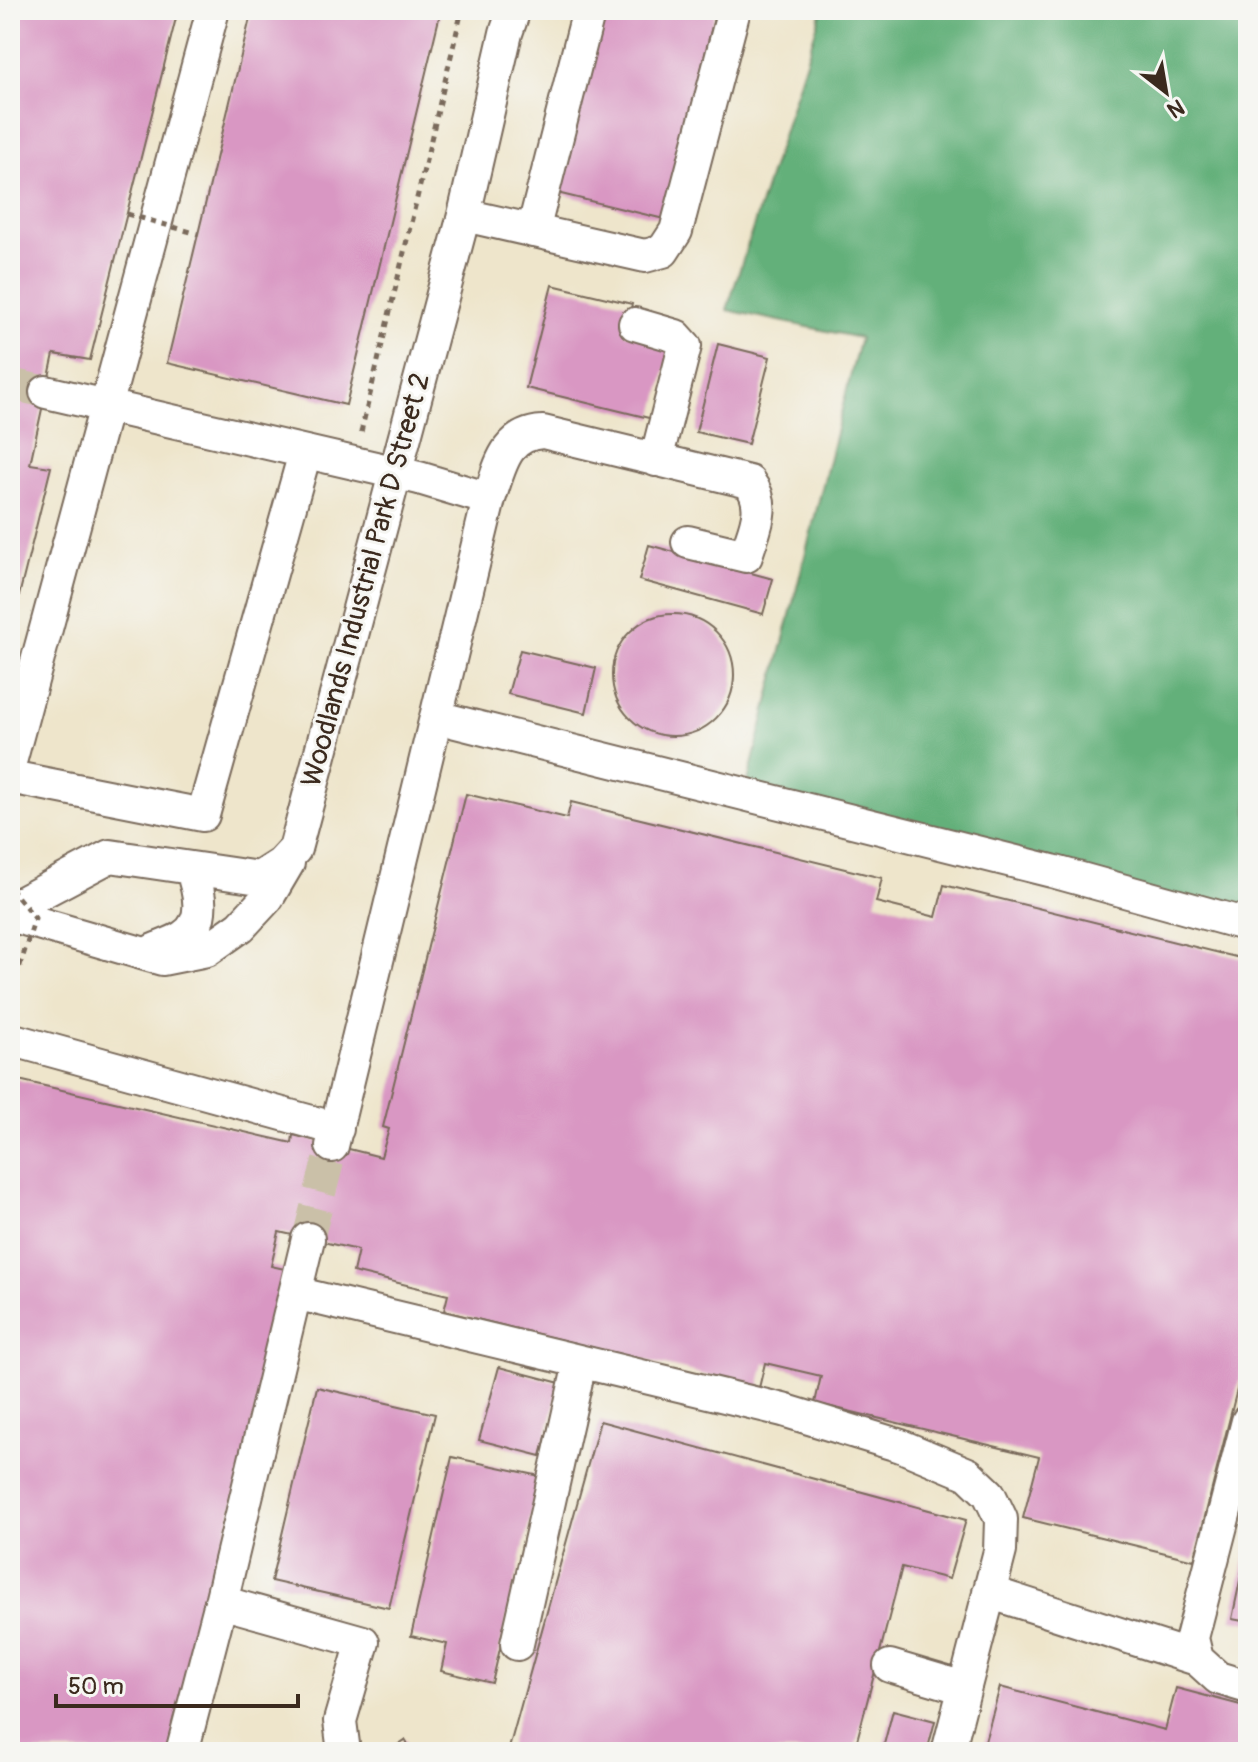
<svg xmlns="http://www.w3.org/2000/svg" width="1258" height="1762" viewBox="0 0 1258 1762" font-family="Pangolin,sans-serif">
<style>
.forest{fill:#63b07a;stroke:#4f6d4c;stroke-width:2}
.building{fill:#d997c3}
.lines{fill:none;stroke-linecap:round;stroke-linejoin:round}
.minor-tunnel{stroke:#cac0a8;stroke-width:32;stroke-dasharray:32 16;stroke-linecap:butt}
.minor-casing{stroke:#7a6b5b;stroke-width:36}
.path{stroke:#7a6b5b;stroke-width:5;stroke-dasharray:6 6;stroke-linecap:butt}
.minor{stroke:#fff;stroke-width:32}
.path-bridge{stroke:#7a6b5b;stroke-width:5;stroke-dasharray:6 6;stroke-linecap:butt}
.labels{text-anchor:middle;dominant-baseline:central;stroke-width:6;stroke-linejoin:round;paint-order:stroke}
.street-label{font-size:28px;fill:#3b2a1e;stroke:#f6f6f2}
</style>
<rect width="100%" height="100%" fill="#f6f6f2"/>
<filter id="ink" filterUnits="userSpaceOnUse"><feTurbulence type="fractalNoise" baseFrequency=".0125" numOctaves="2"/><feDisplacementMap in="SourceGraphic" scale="16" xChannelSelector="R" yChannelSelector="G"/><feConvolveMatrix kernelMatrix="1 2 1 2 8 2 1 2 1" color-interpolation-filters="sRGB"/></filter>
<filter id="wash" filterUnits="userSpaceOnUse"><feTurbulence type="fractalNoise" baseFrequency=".006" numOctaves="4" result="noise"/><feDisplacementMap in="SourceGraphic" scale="32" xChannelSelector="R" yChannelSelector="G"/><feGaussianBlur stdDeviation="1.8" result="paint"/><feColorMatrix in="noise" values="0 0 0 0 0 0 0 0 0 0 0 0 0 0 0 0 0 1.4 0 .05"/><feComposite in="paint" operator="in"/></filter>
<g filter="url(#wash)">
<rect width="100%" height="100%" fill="#eee5cb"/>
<!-- forest -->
<path class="forest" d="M822,10h426v905l-502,-126 114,-451 -133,-28z"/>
<g id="blocks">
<!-- building -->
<path class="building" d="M10,10h168l-88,350 -36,-6 -24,110 21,3 -40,161z
M252,10h189l-95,395 -179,-42z
M602,10h114l-52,209 -107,-26z
M552,285l80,19 -7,29 47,11 -19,75 -127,-31z
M718,344l52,13 -22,87 -52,-12z
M649,545l124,34 -10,35 -124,-34z
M612 675a61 61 0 1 1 122 0a61 61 0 1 1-122 0Z
M520,650l76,18 -10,45 -78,-19z
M466,794l101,24 4,-16 311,76 -6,24 60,15 8,-32 304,75v386l-54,214 -171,-42 16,-61 -224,-54 6,-27 -56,-13 -6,25 -315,-77 4,-16 -95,-23 5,-22 -79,-18 -8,34 18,4 -115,482h-164v-674l282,65 1,-8 88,22 8,-28 -6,-2z
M499,1367l61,16 -19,73 -62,-16z
M317,1387l118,27 -46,194 -118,-27z
M600,1421l366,99 -17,59 -47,-12 -48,185h-346z
M452,1457l88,19 -48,207 -51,-12 6,-27 -36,-8z
M1247,1547h1v75l-16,-3z
M1000,1687l165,43 11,-42 72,19v45h-266z
M893,1710l42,11 -8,31h-45z
M405,1740l7,11 -25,1z"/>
</g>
</g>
<g filter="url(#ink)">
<use href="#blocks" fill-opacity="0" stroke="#7a6b5b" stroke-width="2"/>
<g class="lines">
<!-- minor-tunnel -->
<path class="minor-tunnel" d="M10,384l36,8
M308,1239l24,-93"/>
<defs>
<path id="minor" d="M464,215l181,41 18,-5 13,-20 58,-221
M533,231l56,-221
M635,324l41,12 9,10 -29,114
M46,392l373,86 70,21
M436,717l616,154 196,54
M10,762l203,-752
M10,777l193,38 102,-362
M10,909l100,-53 149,22 22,-14 14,-15 169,-634 42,-182 8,-23
M10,915l152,44 45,-9 34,-24 27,-29 20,-34
M154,950c9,-4 20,-7 29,-13 25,-15 16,-47 8,-69
M10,1039l327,90
M332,1146l157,-647c11,-31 15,-65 54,-67l206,50c19,25 5,46 -3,74l-58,-14
M295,1293l488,117 118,36 67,28 21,20 12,25 -1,32 -52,201
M989,1592l208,67 21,19 30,9
M221,1602l142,40 -23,79 4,31
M517,1644l63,-281
M1197,1659l-5,-21 56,-217
M890,1666l74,22
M182,1752l39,-150 87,-363"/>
</defs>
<!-- minor casing -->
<use href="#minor" class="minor-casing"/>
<!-- path -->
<path class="path" d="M361,432l101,-422"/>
<!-- minor -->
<use href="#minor" class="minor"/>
<!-- path-bridge -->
<path class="path-bridge" d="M127,214l71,20
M10,888l25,30 -25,79"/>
</g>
</g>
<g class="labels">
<!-- street labels -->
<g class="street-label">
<text transform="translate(366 580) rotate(-75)">Woodlands Industrial Park D Street 2</text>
</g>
</g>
<!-- margin -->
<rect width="1258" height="1762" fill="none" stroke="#f6f6f2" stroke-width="40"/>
<!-- north arrow -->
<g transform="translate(1166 92) rotate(149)" stroke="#f6f6f2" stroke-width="6" paint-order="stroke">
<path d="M0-6L14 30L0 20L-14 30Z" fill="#3b2a1e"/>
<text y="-12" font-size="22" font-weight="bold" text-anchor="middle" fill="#3b2a1e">N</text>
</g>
<!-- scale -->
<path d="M56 1694v12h242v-12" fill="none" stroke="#3b2a1e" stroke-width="4"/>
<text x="68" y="1694" font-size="24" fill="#3b2a1e" stroke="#f6f6f2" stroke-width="6" paint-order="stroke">50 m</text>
</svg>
